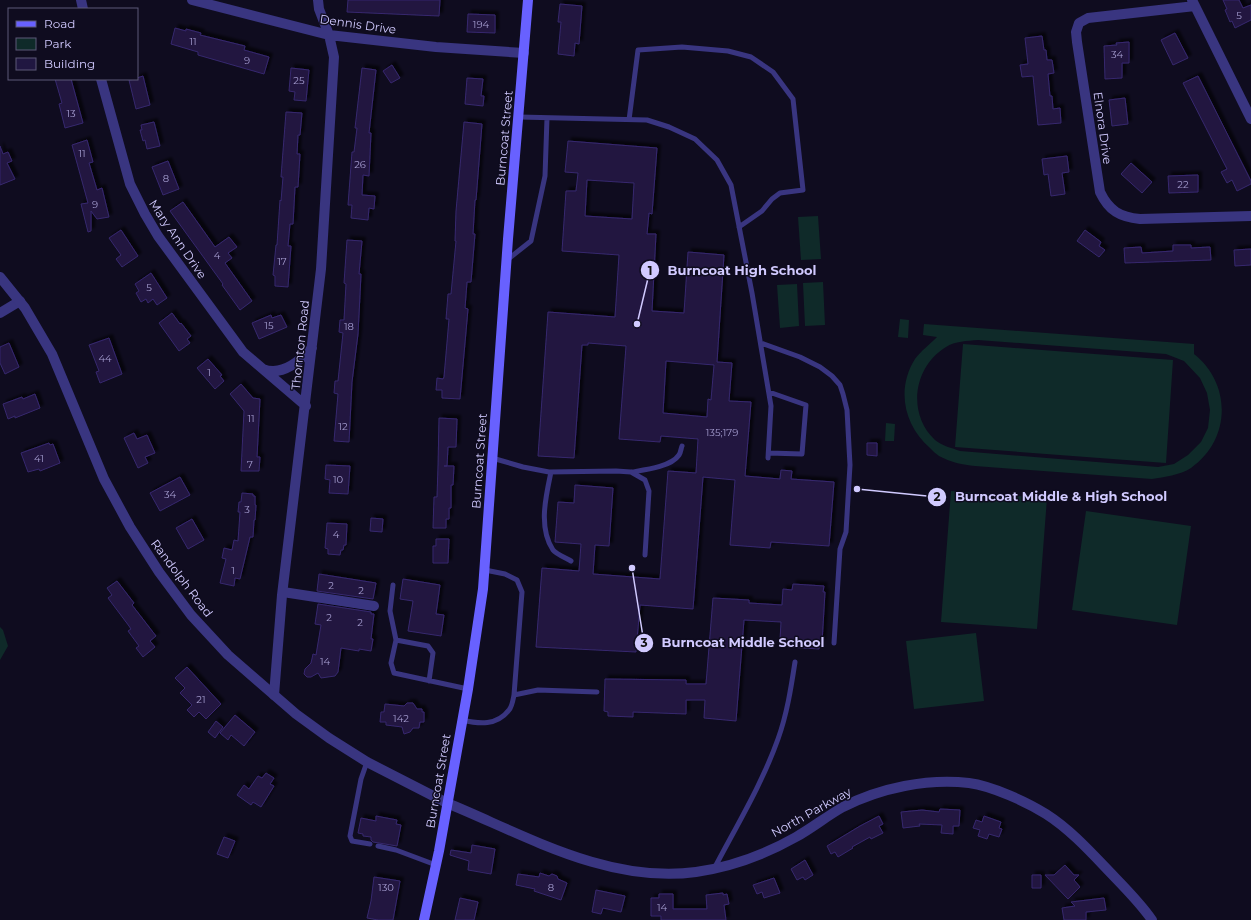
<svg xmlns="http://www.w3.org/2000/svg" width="1251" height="920" viewBox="0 0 1251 920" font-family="Montserrat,sans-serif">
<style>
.green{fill:#0f2a29;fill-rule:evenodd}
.building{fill:#201741;stroke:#37286e;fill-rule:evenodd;filter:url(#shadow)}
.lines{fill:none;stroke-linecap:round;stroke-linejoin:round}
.service{stroke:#393580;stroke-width:5}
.minor{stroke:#393580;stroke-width:10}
.tertiary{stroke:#393580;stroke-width:10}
.secondary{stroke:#6861ff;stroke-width:10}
.labels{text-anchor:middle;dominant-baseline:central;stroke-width:3;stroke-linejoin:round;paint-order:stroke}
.number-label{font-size:10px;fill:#a59dd0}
.street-label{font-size:12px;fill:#d1caff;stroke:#0f0c1f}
.leader{fill:none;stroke:#d1caff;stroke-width:1.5}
.callout-dot{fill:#d1caff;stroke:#0f0c1f;stroke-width:1.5}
.mark-label{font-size:12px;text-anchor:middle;font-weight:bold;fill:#111}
.callout-label{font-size:13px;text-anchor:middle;font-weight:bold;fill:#d1caff;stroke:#0f0c1f;stroke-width:3;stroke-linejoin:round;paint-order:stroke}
</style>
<defs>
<filter id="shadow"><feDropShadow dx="3.5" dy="-3.5" stdDeviation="1" flood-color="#0009"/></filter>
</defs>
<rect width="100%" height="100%" fill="#0f0c1f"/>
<!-- green -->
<path class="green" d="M818,216l3,43 -20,1 -3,-43z
M823,282l2,43 -20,1 -2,-43z
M797,284l2,42 -19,2 -3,-43z
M900,319l9,1 -1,18 -10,-1z
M924,324l270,20v10c38,30 37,86 -3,114 -11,7 -27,9 -39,11l-177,-13c-12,-1 -25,-4 -36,-10 -3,-2 -6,-5 -9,-8 -26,-22 -34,-59 -15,-89 6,-8 15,-15 22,-22l-14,-2zM978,340l188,14 18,7 16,17 7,15 3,17 -2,18 -7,14 -13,13 -14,9 -16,3 -198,-16c-8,-3 -18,-5 -25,-11 -28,-26 -22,-73 11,-93 9,-6 21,-6 32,-7z
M963,344l210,16 -7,103 -211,-16z
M886,423l9,1 -1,17h-9z
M951,491l96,7 -10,131 -96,-7z
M1086,511l105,15 -14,99 -105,-15z
M0,627l3,3 5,16 -8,14z
M976,633l8,68 -70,8 -8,-68z"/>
<!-- building -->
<path class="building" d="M348,0h92l-1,16 -92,-4z
M1223,0h16l4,8 8,-3v15l-16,8 -3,-7 -2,1 -5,-12 2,-1z
M560,4l22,2 -3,38 -4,-1 -1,13 -16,-2 3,-32h-3z
M468,14l27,1v18l-28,-1z
M175,28l11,3v-2l15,4 -1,2 45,11 -1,4 25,7 -5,17 -66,-19v-3l-27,-8z
M1175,33l13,25 -15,7 -12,-25z
M1042,36l2,14h2l1,10h5l2,13 -6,1 2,22h2l1,13 7,-1 1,15 -23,2 -5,-49 -11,1 -2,-12 8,-1 -3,-26z
M1129,42v21h-7v15l-17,1 -1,-33 13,-1 -1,-2z
M392,65l8,13 -9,5 -8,-12z
M291,68l18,2 -3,31 -12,-1 1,-8 -6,-1z
M362,68l14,2 -7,63h2l-2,43 -6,-1 -1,20 13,1 -1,13 -5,-1 -1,12 -17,-2 1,-13h-4l4,-53h2l3,-24h-2z
M143,76l7,29 -14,4 -7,-29 8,-1v-1z
M1198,76l53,105v3l-14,7 -5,-11 -5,3 -6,-11 6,-3 -44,-86z
M467,78l16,1 -2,17h3l-1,10 -18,-2z
M55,79h16l12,44 -18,5 -6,-24 3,-1z
M1125,98l3,26 -16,2 -3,-26z
M286,112l16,1 -2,22h-2l-1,19h3l-2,33h-3l-2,37h-3l-2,22h3l-3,41 -13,-1v-10l-2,-1 3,-30h1l3,-45 1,1 2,-24h-2z
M154,122l6,24 -13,3 -2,-9 -2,1 -3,-11h2l-1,-5z
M464,122l18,2 -6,76h-1l-2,34h2l-4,48h-4l-2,26 3,1 -8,90 -18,-1v-8h-6l1,-12 6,1 1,-2 5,-58h-3l2,-25h3l5,-53h-1l1,-30z
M87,140l6,22 -4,1 8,27 5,-2 7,29 -12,2 -6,-8v20l-3,1 -7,-28 7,-1 -16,-58z
M568,141l89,7 -5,66 -3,-1 -2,21h9l-4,77 32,2 4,-61 36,3 -7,107 15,1 -3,38 22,1 -6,74 35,3 1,-9 11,1 -1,8 43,3 -5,64 -58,-4 -1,6 -40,-3 5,-65 -32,-3 -10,132 -53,-4 -4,47 -100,-5 6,-79 37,3 2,-27 -26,-2 3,-40 16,1 1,-18 38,3 -4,58 -14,-1 -2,29 67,5 8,-108 28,2 2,-34 -37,-3 -1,6 -41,-3 7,-93 -38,-3v2h-6l-8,113 -36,-2 10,-144 67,5 4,-62 -57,-4 4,-60h10l2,-18 -13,-1zM587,180l47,3 -2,36 -47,-3zM666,361l48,4 -3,35 -3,-1 -1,18 -44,-4z
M0,146l3,8 5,-2 4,9 -5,2 8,16 -15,6z
M1067,156l2,16 -7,1 3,21 -14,2 -3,-22 -4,1 -2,-16z
M168,161l11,28 -16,6 -11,-28z
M1131,163l21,19 -10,11 -21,-19z
M1198,175v17l-29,1 -1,-17z
M183,202l32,45 14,-10 8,10 -9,6 4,5 -7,5 27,38 -12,9 -18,-25 1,-1 -53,-73z
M121,230l17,26 -16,11 -6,-8 5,-4 -12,-17z
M1085,230l16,12 -2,4 6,4 -6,7 -22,-16z
M347,240l15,1 -3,33h2l-1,21 -2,39 -6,48 -3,60 -15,-1 4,-47 -4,-1 1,-12h3l5,-48 -4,-1 1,-12h4l2,-36 -2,-1z
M1173,245h18v3l19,-1 1,13 -86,3 -1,-15 17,-1 1,6 31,-2z
M1251,249v16l-16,1 -1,-16z
M151,273l16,25 -10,7 -4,-6 -5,4 -2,-4 -5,3 -5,-9 3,-2 -4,-7z
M172,313l8,11 1,-1 10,13 -4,3 3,4 -11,8 -20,-28z
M271,315l1,3 9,-3 6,12 -28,12 -7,-16z
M109,338l13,36 -22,9 -4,-11 3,-1 -10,-26z
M9,343l10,24 -14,7 -5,-11v-16z
M208,359l14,16 -2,1 4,5 -9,8 -18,-21z
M241,384l12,14 7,1 -3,58h3l-1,14h-18l3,-60 -14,-17z
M35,394l5,14 -25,10v-2l-7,3 -5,-15 19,-7 1,2z
M439,418l18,1 -1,28h-8l-1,19h-3h10l-1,19h-2v23h-2v11h-3v9h-13l1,-31h3l1,-31z
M134,433l3,6 10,-4 8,18 -10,4 3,6 -10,5 -14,-30z
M49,443l1,2 3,-1 7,19 -20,8 -1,-2 -11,3 -7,-19z
M867,443h10v13l-10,-1z
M326,465l24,1 -2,28 -19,-1 1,-13 -5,-1z
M180,477l10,18 -30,16 -10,-18z
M242,493l11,1v2h2v9h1l-1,15h-1l-1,17h-3l-10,42 -5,-1 -1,8 -14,-3 6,-24 -4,-1 2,-10 8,2 2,-10 4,1 2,-29h-2l1,-10h2z
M371,518l12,1 -1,13 -12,-1z
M192,519l12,21 -16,9 -12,-21z
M327,523l20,1 -1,21h-2l-1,5h-2l-1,5 -12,-1v-5l-3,-1z
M436,539h13l-1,24h-15v-17h3z
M319,574l57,9 -3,16 -56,-8z
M403,579l37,6 -4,29 8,1 -3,21 -33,-5 5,-30 -13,-2z
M117,581l17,22 -2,2 24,31 -6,5 5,6 -12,10 -7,-9 3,-2 -11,-15 3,-2 -2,-3 -21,-28 4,-3 -5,-7z
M793,584l31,2 -1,6h2l-3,51 -2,-1 -1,7 -31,-2v-7h-8l1,-18 -37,-2 -8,101 -32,-3 1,-18h-19v14l-53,-2v5l-25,-1v-4l-4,-1 1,-32 81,1v4h20l7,-86 36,2v3l33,2 1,-16 9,1z
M318,604l53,8v2h3l-3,25h2l-2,12 -12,-2v2l-18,-3 -3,24 -3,4 -14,2 -3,-5 -7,4h-4l-3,-3 1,-5 6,-6 2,-9 3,1 5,-30 -6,-1z
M187,667l34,37 -15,15 -7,-7 -5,5 -7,-7 5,-5 -12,-12 5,-5 -10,-10z
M407,703h6l4,6h5v3h2v10h-4l-1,6h-6l-3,4 -6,2 -2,-7 -16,-2v-3h-6l1,-10h3l1,-8 19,2z
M235,715l20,17 -11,14 -13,-11 -3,5 -8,-7z
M216,721l7,6 -8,11 -7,-6z
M266,773l8,5 -4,6 4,2 -13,21 -8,-5 -2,3 -14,-10 7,-10 5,4 9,-13 4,2z
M940,809l20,1 -1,16h-6v8l-12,-1 1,-8 -23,-1 1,2 -17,2 -2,-16 21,-2 17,2z
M376,816l21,4 -1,4 5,1 -4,21 -24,-4 -2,-2v-3l-8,-1v-2l-5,-1 3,-15 15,3z
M879,816l4,8 -4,2 4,7 -12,6 -1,-2 -18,10 1,1 -15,9 -3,-5 -4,2 -4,-8 33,-20z
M984,816l17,6 -2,6 3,1 -3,8 -10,-3 -2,5 -9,-3 2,-6 -7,-2 3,-8 6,2z
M224,837l11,4 -7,17 -11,-4z
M472,845l23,4 -4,25 -23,-4 1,-9 -19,-6 1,-5 20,3z
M805,860l8,15 -8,5 -2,-3 -6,3 -6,-11z
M1065,865l9,10h5l-5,5 6,7 -12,12 -23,-24h9z
M540,873l9,3 3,-2 5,2 1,3 9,4 -6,17 -27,-9 1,-2 -19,-4 2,-11 21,3z
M1032,875h9v13h-9z
M374,877l26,4 -7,39h-15l-11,-2 4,-17z
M774,878l6,15 -16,5 -2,-6 -5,2 -4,-9z
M596,890l29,6 -4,16 -18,-4 -2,6 -9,-2z
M723,893v2l4,-1 2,10 -5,1 2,15h-65v-4h-10v-18h8v-4h14v15h34l-1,-14z
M460,898l18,4 -4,18h-19z
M1104,898l2,12 -20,2v8h-22l-2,-12 13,-2 -4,-4z"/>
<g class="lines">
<!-- service -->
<path class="service" d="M519,117l128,3 22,7 26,12 22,21 14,25 21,108 19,113 -3,52
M629,120l9,-70 44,-3 46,4 23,6 22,15 20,27 10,91 -23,3 -8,6 -10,12 -23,16
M507,260l24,-19 14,-65 2,-58
M761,343l39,14 20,10 12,9 8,9 3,9 4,16 3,55 -4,67 -6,17 -6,94
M769,392l37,13 -4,49 -33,-1
M492,458l31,9 26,5 67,-1 15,1 14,8 4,11 -4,64
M551,472c-5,24 -13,55 2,78 3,4 13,8 18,11
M632,472c12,-2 39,-5 47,-17 2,-3 2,-7 3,-9
M393,585l-3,26 6,29 -5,23 3,10 74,16
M396,640l32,6 5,7 -4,28
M514,695l24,-5 59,2
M462,720c17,4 35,6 47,-10 3,-3 4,-10 5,-15l8,-103 -5,-12 -12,-6 -20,-4
M367,762l-6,17 -11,57 2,5 18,3
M378,846l18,4 40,15
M715,867c22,-42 47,-83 63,-128 9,-25 13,-51 17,-77"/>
<!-- minor -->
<path class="minor" d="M81,0l2,9
M192,0l137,35 107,12 88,6
M1192,0l59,119
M1195,6l-107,12 -9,5 -3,9 1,10 23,150c9,19 20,25 40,27l111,-3
M101,79l29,105 15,30 13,22 85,116 63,54
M0,313l20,-12
M263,369c19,8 37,-8 49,-21
M283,592l91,14
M274,695l8,-100 39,-326 13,-212 -5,-22 -10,-26 -1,-9
M447,803c78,32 161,81 249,69 34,-5 70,-18 100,-35 16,-9 31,-21 47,-30 37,-19 85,-29 126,-24 23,3 58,19 77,31 22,14 41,34 59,53 16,17 34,34 47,53"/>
<!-- tertiary -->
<path class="tertiary" d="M0,277l25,31 27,46 52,125 26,48 29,45 32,43 37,40 68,59 33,24 38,24 80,41"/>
<!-- secondary -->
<path class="secondary" d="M424,920l15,-69 29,-162 15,-100 25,-350 20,-239"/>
</g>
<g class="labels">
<!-- number labels -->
<g class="number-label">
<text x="1239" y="15">5</text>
<text x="481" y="24">194</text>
<text x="193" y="41">11</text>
<text x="1117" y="54">34</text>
<text x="247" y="60">9</text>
<text x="299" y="80">25</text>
<text x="71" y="113">13</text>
<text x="82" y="153">11</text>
<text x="360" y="164">26</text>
<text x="166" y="178">8</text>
<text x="1183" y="184">22</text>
<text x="95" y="204">9</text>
<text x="217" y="255">4</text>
<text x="282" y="261">17</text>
<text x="149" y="287">5</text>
<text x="269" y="325">15</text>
<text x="349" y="326">18</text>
<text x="105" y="358">44</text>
<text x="209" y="372">1</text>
<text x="251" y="418">11</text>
<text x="343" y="426">12</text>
<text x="722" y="432">135;179</text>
<text x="39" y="458">41</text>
<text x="250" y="464">7</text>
<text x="338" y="479">10</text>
<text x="170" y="494">34</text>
<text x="247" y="509">3</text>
<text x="336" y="534">4</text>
<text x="233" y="570">1</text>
<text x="331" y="585">2</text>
<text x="361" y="590">2</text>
<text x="329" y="617">2</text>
<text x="360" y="622">2</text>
<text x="325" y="661">14</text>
<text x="201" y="699">21</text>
<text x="401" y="718">142</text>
<text x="386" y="887">130</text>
<text x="551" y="887">8</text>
<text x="662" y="907">14</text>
</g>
<!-- street labels -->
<g class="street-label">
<text transform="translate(358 24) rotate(8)">Dennis Drive</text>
<text transform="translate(1103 128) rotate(82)">Elnora Drive</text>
<text transform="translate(504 138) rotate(-85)">Burncoat Street</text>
<text transform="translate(178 239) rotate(56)">Mary Ann Drive</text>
<text transform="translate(300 345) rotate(-84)">Thornton Road</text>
<text transform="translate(479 461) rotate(-86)">Burncoat Street</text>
<text transform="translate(182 578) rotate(53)">Randolph Road</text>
<text transform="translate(438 781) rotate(-80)">Burncoat Street</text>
<text transform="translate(811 812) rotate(-29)">North Parkway</text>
</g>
</g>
<!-- callouts -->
<path class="leader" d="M637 324L650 270M857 489L937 497M632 568L644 643"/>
<g class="callout-dot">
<circle cx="637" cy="324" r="4"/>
<circle cx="857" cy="489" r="4"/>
<circle cx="632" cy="568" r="4"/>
<circle cx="650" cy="270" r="10"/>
<circle cx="937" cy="497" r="10"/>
<circle cx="644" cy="643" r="10"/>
</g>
<g class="mark-label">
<text x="650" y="275">1</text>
<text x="937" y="501">2</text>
<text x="644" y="647">3</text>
</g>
<g class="callout-label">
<text x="742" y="275">Burncoat High School</text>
<text x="1061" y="501">Burncoat Middle &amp; High School</text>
<text x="743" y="647">Burncoat Middle School</text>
</g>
<!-- legend -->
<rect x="8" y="8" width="130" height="72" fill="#0f0c1f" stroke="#5d5879"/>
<rect x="16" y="21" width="20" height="6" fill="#6861ff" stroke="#5d5879"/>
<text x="44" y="28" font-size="12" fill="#d1caff">Road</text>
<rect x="16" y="38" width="20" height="12" fill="#0f2a29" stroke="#5d5879"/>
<text x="44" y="48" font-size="12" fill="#d1caff">Park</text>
<rect x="16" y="58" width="20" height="12" fill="#201741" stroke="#5d5879"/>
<text x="44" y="68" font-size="12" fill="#d1caff">Building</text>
</svg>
